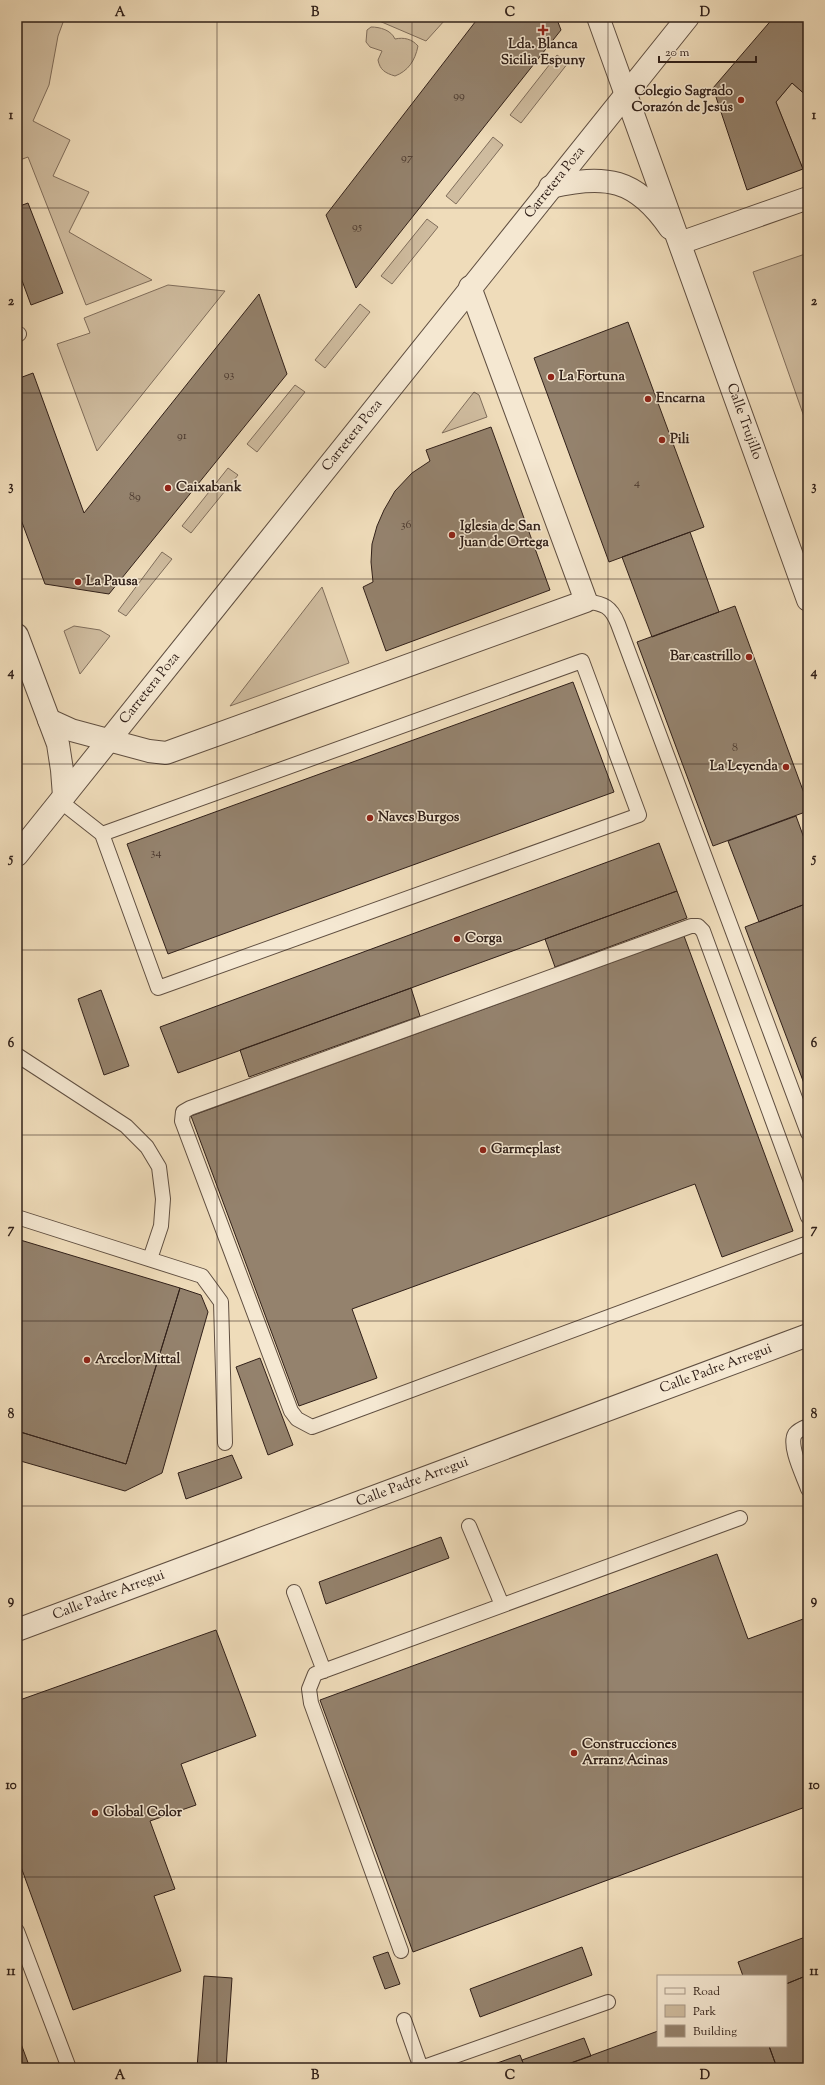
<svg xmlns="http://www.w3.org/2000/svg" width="825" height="2085" viewBox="0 0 825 2085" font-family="'Sorts Mill Goudy',serif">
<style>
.green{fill:#cfbc9f;stroke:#806e5c}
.building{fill:#94826d;stroke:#312019}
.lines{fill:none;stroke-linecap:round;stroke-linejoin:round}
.service-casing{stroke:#604f41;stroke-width:16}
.minor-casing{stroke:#604f41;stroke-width:24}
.service{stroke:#f5e8d2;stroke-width:14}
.minor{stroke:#f5e8d2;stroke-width:22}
.grid{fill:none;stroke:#312019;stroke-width:1;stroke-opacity:0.55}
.poi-dot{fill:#8f2418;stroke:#f5e8d2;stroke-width:1.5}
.labels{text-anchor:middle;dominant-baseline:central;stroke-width:3;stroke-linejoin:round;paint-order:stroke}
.number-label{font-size:12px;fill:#4a382e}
.poi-label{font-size:14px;font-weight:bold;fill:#312019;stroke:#f5e8d2;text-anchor:start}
.street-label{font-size:14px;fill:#312019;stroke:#f5e8d2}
.neatline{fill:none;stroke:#312019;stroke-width:1.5}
.grid-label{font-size:13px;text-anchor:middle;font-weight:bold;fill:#312019}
</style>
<rect width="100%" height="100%" fill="#efdcba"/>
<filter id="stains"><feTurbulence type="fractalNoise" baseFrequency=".005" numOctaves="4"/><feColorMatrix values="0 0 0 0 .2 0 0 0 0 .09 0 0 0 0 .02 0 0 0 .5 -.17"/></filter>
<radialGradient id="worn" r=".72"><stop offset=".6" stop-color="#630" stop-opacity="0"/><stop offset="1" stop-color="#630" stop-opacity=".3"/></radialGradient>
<!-- green -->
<path class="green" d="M17,17h48l-7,19 -9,49 -16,36 37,19 -17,36 36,16 -20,40 83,48 -66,25 -58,-148 -11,4z
M370,17h74l1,3 -19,21z
M371,27c9,0 20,3 24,12 9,-2 17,0 23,7 -3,15 -10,25 -23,30 -10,-3 -15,-6 -17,-16l4,-9 -12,-4 -4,-5 1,-12z
M557,55l11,8 -47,60 -11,-8z
M792,83l16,14v71l-5,1 -27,-67z
M493,137l10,8 -47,59 -10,-8z
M427,219l11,8 -46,57 -11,-8z
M808,253v175l-55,-156z
M168,285l57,6 -128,160 -40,-107 33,-11 -6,-15z
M360,304l10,8 -45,56 -10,-8z
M295,385l10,7 -48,60 -10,-8z
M474,392l5,3 8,22 -45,16z
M228,468l10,7 -47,58 -9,-7z
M162,552l10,7 -46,57 -8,-5z
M322,587l27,76 -119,43z
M74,626l26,4 10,6 -30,38 -16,-43z"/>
<!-- building -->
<path class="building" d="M479,17h77l5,13 -205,258 -30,-73z
M774,17h34v80l-16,-14 -16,19 27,67 -56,21 -34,-102z
M28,203l35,90 -32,12 -14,-38v-60z
M259,294l28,80 -178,220 -64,-10 -28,-75v-130l16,-6 51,140z
M628,322l76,205 -95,35 -75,-204z
M491,427l59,163 -164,61 -23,-64 10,-5 -2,-20 1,-18 5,-18 7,-16 11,-19 17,-18 18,-12 -4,-11z
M690,532l29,80 -67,25 -30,-80z
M735,606l73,198v7l-95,35 -76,-204z
M573,682l41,110 -446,162 -41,-110z
M796,816l12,33v54l-49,19 -31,-81z
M659,843l18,48 -499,182 -18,-46z
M677,891l10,27 -132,49 -10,-28z
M808,903v191l-63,-167z
M684,936l109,295 -71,26 -27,-73 -343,125 25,69 -78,28 -108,-290z
M411,988l9,28 -171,61 -9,-27z
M101,990l28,76 -25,9 -26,-76z
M17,1239l163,49 -54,176 -109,-33z
M180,1288l21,7 7,17 -46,161 -37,18 -108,-31v-29l109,33z
M260,1358l33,87 -25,10 -32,-88z
M232,1455l10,23 -56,21 -8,-26z
M441,1537l8,21 -123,46 -7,-22z
M717,1554l31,85 58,-21 2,5v183l-395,146 -93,-252z
M216,1630l40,106 -75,28 15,41 -46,16 25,68 -21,7 27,75 -108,39 -56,-154v-155z
M808,1936v39l-22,9v-8h-43l-5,-14z
M582,1947l10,28 -112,42 -10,-28z
M388,1952l12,32 -15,5 -12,-32z
M808,1975v93h-31l-8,-22h17v-62z
M204,1976l28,2 -6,90h-29z
M658,2031v15h111l8,22h-220z
M17,2033l13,35h-13z
M584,2038l7,18 -34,12h-32l-3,-8z
M520,2055l5,13h-42z"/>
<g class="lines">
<defs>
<path id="service" d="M17,335l2,-1
M586,601c18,3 25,5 32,23l190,509
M582,661l57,154 -481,173 -56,-154z
M60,801l42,33
M17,1055l109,71 21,21 12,20 4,32 -2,27 -11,33
M17,1217l185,59 19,26 4,141
M808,1217l-105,-286 -5,-5h-7l-501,182 -7,4 -1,9 109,290 6,8 15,8 496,-184
M808,1426c-5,2 -10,4 -13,8 -7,12 9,43 13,55
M469,1526l33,79
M294,1592l30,79
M17,1931l52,137
M401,1951l-90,-248 -2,-14 6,-15 425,-156
M404,2020l17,48
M421,2068l187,-66"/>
<g id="minor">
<path id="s1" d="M598,17l210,583"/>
<path d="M550,187c55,-13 86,-9 120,41"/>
<path d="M680,243l128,-45"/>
<path d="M17,635l41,109 4,26 2,26"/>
<path d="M49,720l22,10 78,21 17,2 420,-152 -116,-314"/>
<path id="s2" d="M17,855l671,-838"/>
<path id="s3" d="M17,1630l791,-295"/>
</g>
</defs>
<!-- service casing -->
<use href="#service" class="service-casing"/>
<!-- minor casing -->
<use href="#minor" class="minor-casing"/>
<!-- service -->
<use href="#service" class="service"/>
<!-- minor -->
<use href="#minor" class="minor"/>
</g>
<!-- grid -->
<path class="grid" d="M217,17v2051M412,17v2051M608,17v2051M17,208h791M17,393h791M17,579h791M17,764h791M17,950h791M17,1135h791M17,1321h791M17,1506h791M17,1692h791M17,1877h791"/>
<!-- markers -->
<g class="poi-dot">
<path d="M541 24h4v4h4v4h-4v4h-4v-4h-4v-4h4z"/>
<circle cx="741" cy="100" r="4"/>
<circle cx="551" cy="377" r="4"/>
<circle cx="648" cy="399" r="4"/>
<circle cx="662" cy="440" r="4"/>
<circle cx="168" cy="488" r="4"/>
<circle cx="452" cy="535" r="4"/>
<circle cx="78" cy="582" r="4"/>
<circle cx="749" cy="657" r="4"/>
<circle cx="786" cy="767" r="4"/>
<circle cx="370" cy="818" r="4"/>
<circle cx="457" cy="939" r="4"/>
<circle cx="483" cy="1150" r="4"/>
<circle cx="87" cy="1360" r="4"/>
<circle cx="574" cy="1753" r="4"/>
<circle cx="95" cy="1813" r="4"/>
</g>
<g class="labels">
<!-- number labels -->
<g class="number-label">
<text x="459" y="96">99</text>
<text x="407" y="158">97</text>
<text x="357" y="227">95</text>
<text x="229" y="375">93</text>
<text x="182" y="436">91</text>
<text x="637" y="483">4</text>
<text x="135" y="497">89</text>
<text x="406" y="525">36</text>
<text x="735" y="748">8</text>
<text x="156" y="853">34</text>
</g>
<!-- poi labels -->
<g class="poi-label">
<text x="543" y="45" text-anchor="middle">Lda. Blanca<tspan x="543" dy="16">Sicilia Espuny</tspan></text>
<text x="733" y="92" text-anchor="end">Colegio Sagrado<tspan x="733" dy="16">Corazón de Jesús</tspan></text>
<text x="559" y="377">La Fortuna</text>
<text x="656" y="399">Encarna</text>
<text x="670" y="440">Pili</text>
<text x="176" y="488">Caixabank</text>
<text x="460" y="527">Iglesia de San<tspan x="460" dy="16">Juan de Ortega</tspan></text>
<text x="86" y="582">La Pausa</text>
<text x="741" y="657" text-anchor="end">Bar castrillo</text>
<text x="778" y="767" text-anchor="end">La Leyenda</text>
<text x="378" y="818">Naves Burgos</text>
<text x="465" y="939">Corga</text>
<text x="491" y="1150">Garmeplast</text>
<text x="95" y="1360">Arcelor Mittal</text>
<text x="582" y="1745">Construcciones<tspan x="582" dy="16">Arranz Acinas</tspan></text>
<text x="103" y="1813">Global Color</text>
</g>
<!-- street labels -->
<g class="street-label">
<text stroke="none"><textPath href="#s2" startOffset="861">Carretera Poza</textPath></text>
<text stroke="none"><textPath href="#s1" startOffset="430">Calle Trujillo</textPath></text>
<text stroke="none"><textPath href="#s2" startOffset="537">Carretera Poza</textPath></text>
<text stroke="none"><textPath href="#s2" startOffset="213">Carretera Poza</textPath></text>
<text stroke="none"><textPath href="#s3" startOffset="746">Calle Padre Arregui</textPath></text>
<text stroke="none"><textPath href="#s3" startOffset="422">Calle Padre Arregui</textPath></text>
<text stroke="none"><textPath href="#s3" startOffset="98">Calle Padre Arregui</textPath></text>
</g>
</g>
<!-- margin -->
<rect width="825" height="2085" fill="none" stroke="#efdcba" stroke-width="44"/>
<!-- legend -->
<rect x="657" y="1975" width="130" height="72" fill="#f5e8d2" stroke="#a79888"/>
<rect x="665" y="1988" width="20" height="6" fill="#f5e8d2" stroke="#a79888"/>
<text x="693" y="1995" font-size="12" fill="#312019">Road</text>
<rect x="665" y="2005" width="20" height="12" fill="#cfbc9f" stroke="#a79888"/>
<text x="693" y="2015" font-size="12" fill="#312019">Park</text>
<rect x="665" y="2025" width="20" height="12" fill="#94826d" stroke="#a79888"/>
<text x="693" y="2035" font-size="12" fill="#312019">Building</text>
<!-- scale -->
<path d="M659 56v6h97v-6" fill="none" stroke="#312019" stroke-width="2"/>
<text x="665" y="56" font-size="12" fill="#312019" stroke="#f5e8d2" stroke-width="3" paint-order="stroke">20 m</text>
<rect x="22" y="22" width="781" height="2041" class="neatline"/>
<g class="grid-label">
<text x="120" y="16">A</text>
<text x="315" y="16">B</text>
<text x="510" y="16">C</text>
<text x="705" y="16">D</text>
<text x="11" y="119">1</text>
<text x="814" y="119">1</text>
<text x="11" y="305">2</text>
<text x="814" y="305">2</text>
<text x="11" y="490">3</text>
<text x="814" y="490">3</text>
<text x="11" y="676">4</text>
<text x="814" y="676">4</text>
<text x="11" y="862">5</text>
<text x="814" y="862">5</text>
<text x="11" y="1047">6</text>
<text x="814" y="1047">6</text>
<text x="11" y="1233">7</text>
<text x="814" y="1233">7</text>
<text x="11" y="1418">8</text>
<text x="814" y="1418">8</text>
<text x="11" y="1604">9</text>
<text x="814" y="1604">9</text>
<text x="11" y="1789">10</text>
<text x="814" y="1789">10</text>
<text x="11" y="1975">11</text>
<text x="814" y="1975">11</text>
<text x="120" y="2079">A</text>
<text x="315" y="2079">B</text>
<text x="510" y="2079">C</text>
<text x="705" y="2079">D</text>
</g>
<rect width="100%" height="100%" filter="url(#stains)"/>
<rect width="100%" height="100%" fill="url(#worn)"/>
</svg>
